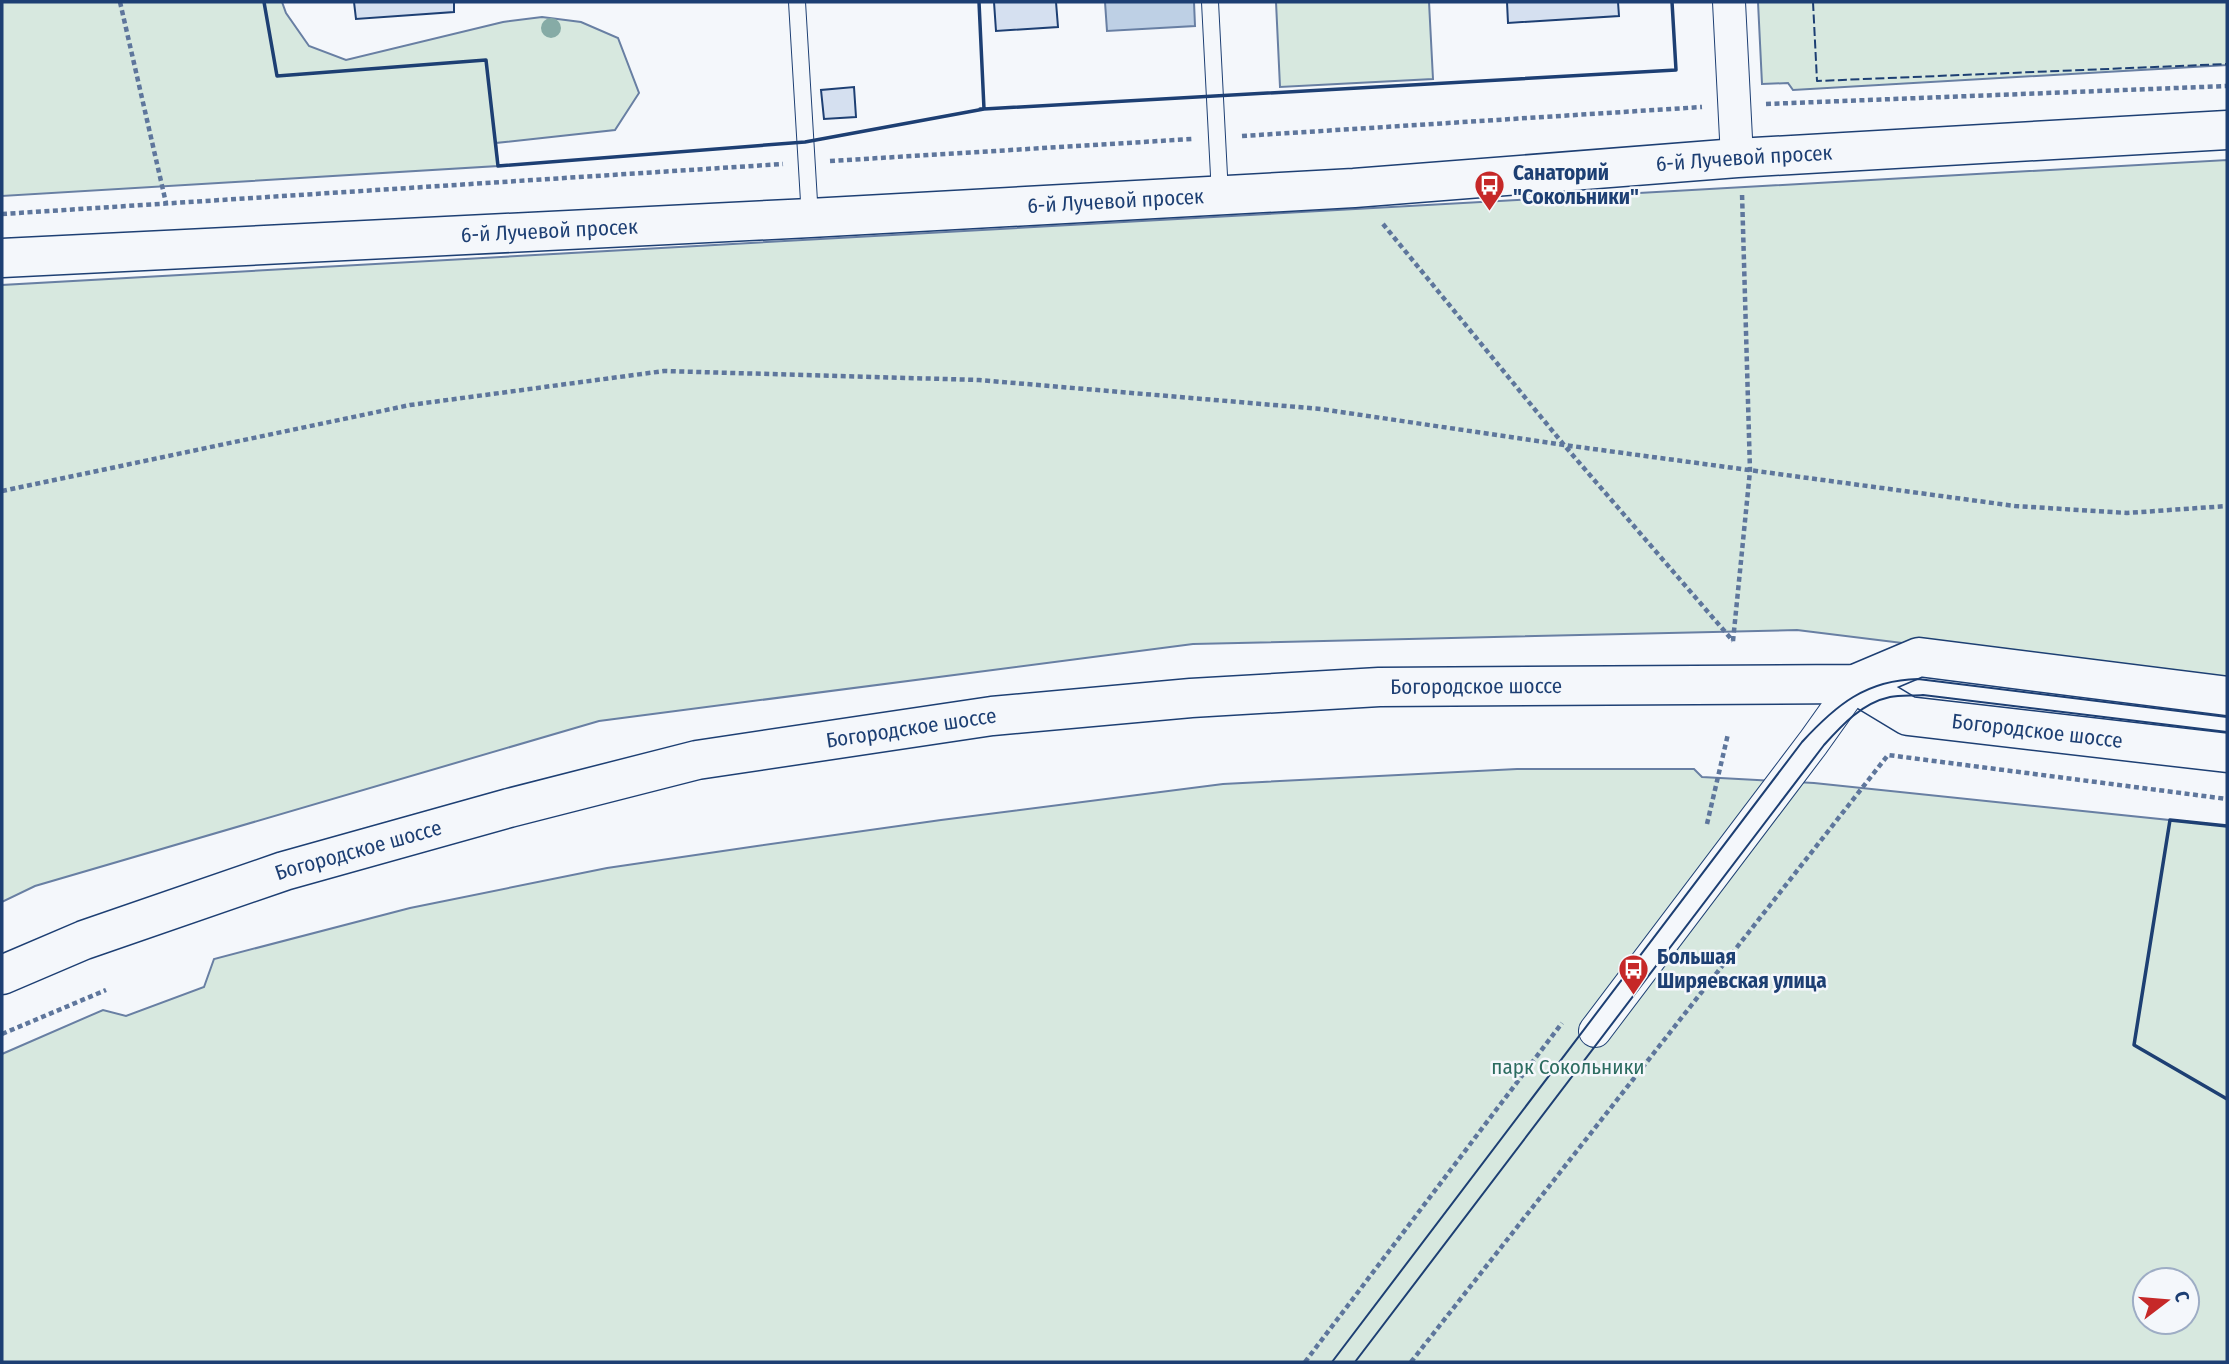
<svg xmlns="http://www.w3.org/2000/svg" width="2229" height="1364" viewBox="0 0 2229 1364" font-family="'Fira Sans Condensed',sans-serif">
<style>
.green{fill:#d7e8df;stroke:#687fa3;stroke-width:2;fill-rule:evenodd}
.water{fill:#bed0e5;stroke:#687fa3;stroke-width:2}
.building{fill:#d5e0f0;stroke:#1d3f73;stroke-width:2}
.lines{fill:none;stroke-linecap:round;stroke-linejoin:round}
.lane-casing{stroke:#1d3f73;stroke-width:18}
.street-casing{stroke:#1d3f73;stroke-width:34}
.secondary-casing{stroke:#1d3f73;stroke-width:41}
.path{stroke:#5e769c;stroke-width:4.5;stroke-dasharray:5 3.5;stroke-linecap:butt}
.lane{stroke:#f4f7fb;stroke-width:16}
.street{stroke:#f4f7fb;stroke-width:32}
.secondary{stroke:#f4f7fb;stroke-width:38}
.tram{stroke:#1d3f73;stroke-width:2}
.fence{stroke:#1d3f73;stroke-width:2;stroke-dasharray:9 3.5;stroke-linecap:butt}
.wall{stroke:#1d3f73;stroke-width:3.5}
.tree{fill:#86aba6}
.labels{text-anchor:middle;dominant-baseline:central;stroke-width:5;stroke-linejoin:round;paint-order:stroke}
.street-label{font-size:21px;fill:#1d3f73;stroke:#f4f7fb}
.poi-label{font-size:21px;font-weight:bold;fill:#1d3f73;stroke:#f4f7fb;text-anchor:start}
.park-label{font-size:21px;fill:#2c6c60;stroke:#f4f7fb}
</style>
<rect width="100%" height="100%" fill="#f4f7fb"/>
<!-- green -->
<path class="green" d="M2,2h280l4,11 23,33 37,14 157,-38 39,-5 39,5 37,16 21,55 -24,37 -119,13 2,23 -496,30z
M1276,2h153l4,77 -153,8z
M1758,2h469v63l-434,25 -5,-7 -26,1z
M2227,160v523l-430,-53 -604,14 -594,77 -564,165 -33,16v-617z
M1517,769h177l8,8 112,6 413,43v536h-2225v-308l101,-44 23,6 78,-29 10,-28 196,-51 197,-40 150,-22 184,-26 282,-36zM2145,1280h42v42h-42z"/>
<!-- water -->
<path class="water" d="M1105,2h89l1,24 -88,5z"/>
<!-- building -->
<path class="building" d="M354,2h100v10l-98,7z
M994,2h62l2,25 -62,4z
M1507,2h111l1,14 -111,7z
M854,87l2,30 -32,2 -3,-29z"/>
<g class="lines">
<defs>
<path id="lane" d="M797,2l13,216
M1210,2l10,193"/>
<path id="street" d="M1729,2l8,156
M1595,1031l218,-288 42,-59"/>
<g id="secondary">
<path id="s1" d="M2,258l808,-40 544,-30 383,-30 490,-28"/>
<path id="s2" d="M1855,684l53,32 319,37"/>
<path id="s3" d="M2,975l82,-35 200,-69 225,-63 188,-48 295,-44 199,-18 188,-11 476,-3 64,-27 308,39"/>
</g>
</defs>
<!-- lane casing -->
<use href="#lane" class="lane-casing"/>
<!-- street casing -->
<use href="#street" class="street-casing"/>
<!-- secondary casing -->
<use href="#secondary" class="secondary-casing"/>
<!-- path -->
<path class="path" d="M120,2l46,201
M1766,104l461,-18
M1242,136l460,-29
M830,161l362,-22
M2,214l781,-50
M1383,224l181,221 169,196
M2,491l408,-86 254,-34 315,9 342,29 243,36 451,61 112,7 100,-7
M1733,641l17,-170 -8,-278
M1707,824l21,-90
M2,1034l104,-44
M1305,1362l257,-339
M1411,1362l477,-607 339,44"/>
<!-- lane -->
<use href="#lane" class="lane"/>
<!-- street -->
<use href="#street" class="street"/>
<!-- secondary -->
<use href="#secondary" class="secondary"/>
<!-- tram -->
<path class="tram" d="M1332,1362l470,-620c34,-37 64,-62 116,-63l309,38
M1355,1362l469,-617c18,-20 38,-42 66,-48 10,-2 23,-1 33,-2l304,37"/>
<!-- fence -->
<path class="fence" d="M1813,2l4,79 410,-17"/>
<!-- wall -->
<path class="wall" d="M264,2l13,74 209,-16 12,106
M979,2l5,107h-4
M498,166l307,-24 179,-33 692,-39 -4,-68
M2227,826l-57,-6 -36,225 93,54"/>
</g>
<!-- trees -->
<circle class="tree" cx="551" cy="28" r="10"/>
<!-- icons -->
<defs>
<symbol id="bus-pin" viewBox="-11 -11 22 30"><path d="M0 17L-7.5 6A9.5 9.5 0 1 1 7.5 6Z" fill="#c62828" stroke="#f4f7fb"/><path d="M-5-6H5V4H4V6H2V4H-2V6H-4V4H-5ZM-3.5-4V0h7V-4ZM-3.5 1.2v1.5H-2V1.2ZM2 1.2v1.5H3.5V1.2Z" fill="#fff"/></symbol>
</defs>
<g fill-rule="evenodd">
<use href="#bus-pin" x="1472" y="168" width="35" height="47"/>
<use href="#bus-pin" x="1616" y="952" width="35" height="47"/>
</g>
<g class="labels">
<!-- street labels -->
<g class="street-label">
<text stroke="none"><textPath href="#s1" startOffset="1745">6-й Лучевой просек</textPath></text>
<text stroke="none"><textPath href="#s1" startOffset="1115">6-й Лучевой просек</textPath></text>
<text stroke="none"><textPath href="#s1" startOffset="548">6-й Лучевой просек</textPath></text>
<text stroke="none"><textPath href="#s3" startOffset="1512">Богородское шоссе</textPath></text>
<text stroke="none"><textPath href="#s3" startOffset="945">Богородское шоссе</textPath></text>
<text stroke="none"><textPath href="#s2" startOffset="192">Богородское шоссе</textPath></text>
<text stroke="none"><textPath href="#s3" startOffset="378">Богородское шоссе</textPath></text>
</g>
<!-- poi labels -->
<g class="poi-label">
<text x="1513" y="173">Санаторий<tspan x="1513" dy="24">"Сокольники"</tspan></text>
<text x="1657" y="957">Большая<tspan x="1657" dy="24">Ширяевская улица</tspan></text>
</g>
<!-- park labels -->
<g class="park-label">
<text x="1568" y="1067">парк Сокольники</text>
</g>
</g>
<!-- border -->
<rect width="2229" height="1364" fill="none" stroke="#1d3f73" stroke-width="7"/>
<!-- north arrow -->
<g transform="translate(2166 1301) rotate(74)"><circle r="33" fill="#f4f7fb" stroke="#9eadc5" stroke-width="2"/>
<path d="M0-5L12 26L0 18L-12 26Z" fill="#c62828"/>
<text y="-10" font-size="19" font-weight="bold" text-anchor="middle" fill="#1d3f73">С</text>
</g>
</svg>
